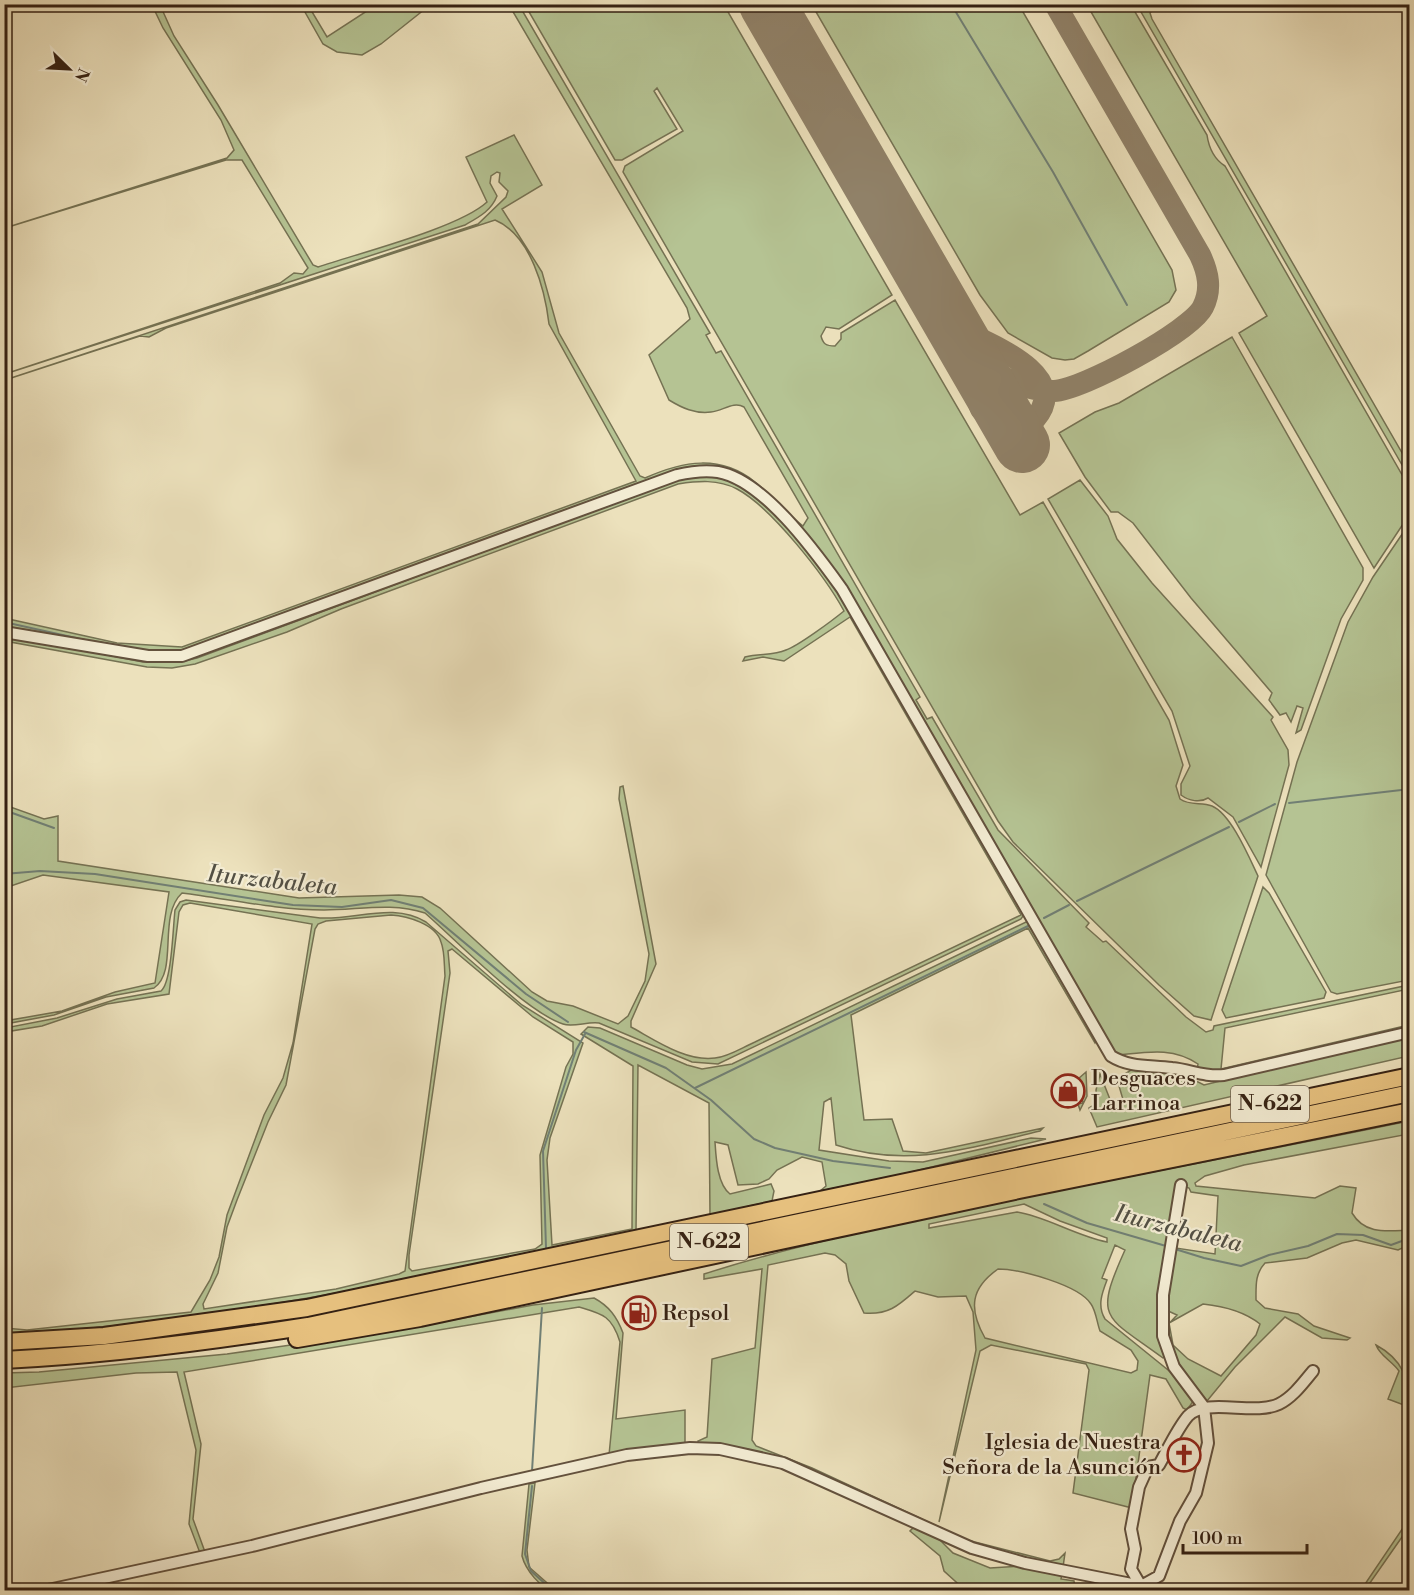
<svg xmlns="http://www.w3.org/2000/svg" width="1414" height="1595" viewBox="0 0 1414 1595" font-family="'Libre Bodoni',serif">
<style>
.green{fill:#b5c393;stroke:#757253;stroke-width:1.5;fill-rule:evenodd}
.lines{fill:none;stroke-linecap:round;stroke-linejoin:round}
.stream{stroke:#717f74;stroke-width:2}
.taxiway{stroke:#908168;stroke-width:22}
.runway{stroke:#908168;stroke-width:56}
.minor-casing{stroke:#63513d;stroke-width:14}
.highway-casing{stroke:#352113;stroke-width:20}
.minor{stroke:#f3ecd3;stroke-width:10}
.highway{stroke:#e6c07e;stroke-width:16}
.labels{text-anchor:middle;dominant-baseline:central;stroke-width:4.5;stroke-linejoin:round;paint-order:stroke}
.shield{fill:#f3ecd3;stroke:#6e5e4d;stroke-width:1.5}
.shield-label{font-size:21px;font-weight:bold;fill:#352113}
.poi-label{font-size:22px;fill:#352113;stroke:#f3ecd3;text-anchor:start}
.water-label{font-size:24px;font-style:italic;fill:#535044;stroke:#f3ecd3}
</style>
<rect width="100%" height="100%" fill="#ece1bc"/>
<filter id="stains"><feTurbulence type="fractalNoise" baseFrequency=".00333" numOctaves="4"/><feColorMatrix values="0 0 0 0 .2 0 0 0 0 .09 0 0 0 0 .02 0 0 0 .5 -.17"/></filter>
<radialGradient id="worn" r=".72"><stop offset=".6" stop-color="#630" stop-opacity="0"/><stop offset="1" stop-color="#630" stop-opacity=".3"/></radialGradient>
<!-- green -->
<path class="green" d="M152,5h8l14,31 44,69 95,160 5,2c41,-14 141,-39 169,-65l-21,-45 48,-22 28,50 -40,24 40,63 17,61 81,143 5,2c38,-17 75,-24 110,4 17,13 31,31 48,44l5,-8 -64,-111c-11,-6 -21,4 -33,5 -16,2 -29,-4 -42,-12l-20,-45 41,-36 -3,-11 -178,-303h10l191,328 -4,2 10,18 5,-2 199,346 -4,3 11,19 5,-2 66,113 91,93 -3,4 17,15 3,-1 80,76 20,15 7,-2 1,-4 195,-41v4l-184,39 -4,41 188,-44v3l-185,44 -27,-2 1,-6c-25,-17 -50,-12 -79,-9l-5,-4 -247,-429 -86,-113 -73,-43 -516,185 -39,3 -148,-27 -1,-9 113,25 65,4 454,-166 -87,-157c-4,-34 -18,-89 -54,-104l-329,108 -17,9 -9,-1 -135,44 473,-156 28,-27 2,-6 -9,-9 1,-9 -3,-1 -6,4 -1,7 7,13c-6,15 -18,21 -32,29l-460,149 275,-91 14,-10 9,1 5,-6 -66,-108h-16l-221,68 222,-70 7,-8 -13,-30 -58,-92z
M301,5h7l19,32 49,-32h54l-49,39 -19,11 -25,-3 -14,-8z
M525,5h199l168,290 -53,34 -13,-2 -5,9c2,8 5,10 14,10l6,-7v-6l54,-33 125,215 23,-13 126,218 14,45 -7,21 4,13c10,7 21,3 32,7 19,8 37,51 46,70l-47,144 -17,-4 -35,-31 -146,-143 -15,-21 -375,-649 2,-6 58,-35 -26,-43 -3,3 23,38 -55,31h-7z
M812,5h207l153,265 4,20 -7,12 -81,49 -14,8 -9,1 -13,-2 -44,-25 -28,-38z
M1087,5h44l76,130c2,14 7,24 18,31l184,321v28l-35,53 -135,-235 28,-17z
M1137,5h30l-14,4 -3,4 2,6 257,446v12z
M1232,337l131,231v12l-22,39 -40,111 -5,3 7,-25 -6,-2 -6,16 -5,-9 -6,2 -11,-15 3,-7 -81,-95 -58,-75 -15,-11h-7l-26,-35 -26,-44 36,-21 24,-9z
M699,474c9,2 20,2 28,5 43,15 93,87 119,124l179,310 -4,6 -303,145 -26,-2 -93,-39c-11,-2 -26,5 -36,1 -37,-12 -106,-83 -138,-111 -34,-11 -66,-3 -101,-3 -47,0 -95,-11 -142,-17 -25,23 -3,78 -28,95l-48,9 -52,18 -49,9v-3l57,-10 53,-19 40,-9 14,-91 -126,-17 -38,13v-83l39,14 14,-3v45l241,37 100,-3 23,2 18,11 92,84 15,9 26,5 45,18 10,-8 17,-35 4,-27 -30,-155 1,-12 3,-1 33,178 -25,57v6c24,13 55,35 84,31 13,-1 28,-11 40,-16l266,-127 -171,-298 -66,44 -21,-4 -20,4 2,-4c14,-4 28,-1 41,-7 12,-4 47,-30 58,-39 -19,-35 -73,-104 -107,-122 -19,-10 -39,-8 -59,-5l-337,125 -54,23 -92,32 -23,4 -25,-1 -142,-26v-6l138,27h37l17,-4 469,-174z
M1080,480l28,36 9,23 35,44 121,134 -2,3 17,30 1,15 -28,102 -28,-50 -25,-19c-8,5 -19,3 -27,-3v-11l9,-18 -18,-55 -124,-212z
M1409,524v456l-72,14 -6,-2 -65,-117 31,-113 51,-140 25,-45z
M1263,887l6,6 57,99 -2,6 -98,20 -4,-8z
M186,900l134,18c37,2 73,-16 106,4l96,83 61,38 -33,95 -3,22 5,85 80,-16 1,-163 -52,-32 7,-7 12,1 87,37 15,4 30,-5 294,-142 5,1 66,116 -2,4 -67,-115 -177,87 13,105 28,-1 11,32 23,2 117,-25 -3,3c-71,17 -132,38 -204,14l-5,-47 -7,4 -5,48 70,11 34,1 108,-24 15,1 -151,37 -75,15 6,-5 -4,-24 -20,-5 -25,13 -8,9 -11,5 -20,1 -10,-40 -13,-3c1,15 2,42 15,52l41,-10 3,7 -2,10 -62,14 -1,-112 -71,-38 -2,166c-209,46 -417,91 -631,104v-7l22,2 164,-18 19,-32 9,-23 8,-42 37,-100 19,-37 10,-35 19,-119 -122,-21 -7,2 -4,7 -10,82 -62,10 -65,22 -37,6v-4l52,-10 60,-19 44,-8c11,-9 12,-65 14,-81l5,-8zM391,915c16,1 45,9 50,27 4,10 3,23 4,34l-40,295 -6,3 -63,15 -132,20 -1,-5 15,-31 9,-46 10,-27 31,-78 18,-37 29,-156 3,-5 8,-3zM452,949l81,68 40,25v12l-7,13 -26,88 2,89 -7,5 -123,22 -3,-3v-13l41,-282 -2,-22z
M1409,1036v20l-312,71 -8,-19 8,-5 -1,-13 4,-16 13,33 11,-4 -7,-24 14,-9 53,5 20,10z
M1086,1072l1,24 -7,14 -2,-6 5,-1 -5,-24z
M1409,1121v13l-165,31 -39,11 -10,7 1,3 119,12 25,-12 16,2 -4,25c13,22 35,18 57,17v15l-11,5 -42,-10 -14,3 -35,15 -42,5c-10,11 -9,22 -9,37l9,8 33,6 16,12 36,12 -3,2 -25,-2 -37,-21 -50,50 -28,34c-24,-17 -32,-47 -42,-73l12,-13 -11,-5 10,-62 39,6 3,-58 -27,-4 -2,-4 -11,-4 -20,125 -1,19 9,26 -3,4c-58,-43 -70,-37 -38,-108l-10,-5 -13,33 5,2c-5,13 -10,26 -2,39l68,55 21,26 -7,10 -4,-2 -17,-29 -16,-4 -18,133 -59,-15 16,-123 -3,-6 -95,-19 -11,6 -41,171 37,-172 -3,-38 -7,-16 -28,1 -23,-6c-17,15 -27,24 -51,22l-15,-32 -3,-17 -11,-9 -10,-2 -57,12 -16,175 4,6 56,22 155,72 83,21 9,-2 6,-6 -2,14 -64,-13 -221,-96 -31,-9 -47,-4 -2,-4 9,-4 5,-78 43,-11 7,-79 -58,10v-5c85,-27 170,-45 256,-63 149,-32 300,-59 449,-90zM1024,1204l36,17 47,17v4c-31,-6 -62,-26 -90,-30l-88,16v-4zM998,1269c22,0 81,16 93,35 5,7 6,19 9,27l31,19 7,11 -1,9 -6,3 -146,-35c-17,-30 -14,-50 13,-69zM1203,1304c19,2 42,8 57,20l-4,11 -35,41 -33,-17 -15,-14 -4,-22z
M594,1298c15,8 23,19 29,35l-7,86 69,-9v33l-76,12 11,-113c-8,-26 -17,-28 -41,-35l-395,65 17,72 -8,75 12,33 -5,1 -11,-29 7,-74 -19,-78 -41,1 -131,15 -1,-15 35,-1 188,-18 183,-26 123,-23z
M256,1323l4,2 -63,12 -192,17v-6z
M1376,1345c26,14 34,34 33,62l-21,-8 11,-28c-7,-10 -19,-15 -23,-26z
M535,1483l-8,67 2,17 26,23c-14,1 -30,-22 -33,-34l7,-72z
M1409,1519v8l-44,63h-4z
M915,1526l22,11 16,16 37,15 33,-2 39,8 -1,5 13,2 1,9h-110l-21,-19 -4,-15 -30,-25z"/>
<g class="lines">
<!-- stream -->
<path class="stream" d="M951,4l102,168 74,133
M4,622l81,18
M1289,803l121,-14
M4,810l50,18
M1239,822l36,-18
M4,874l36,-3 55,3 198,31 49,2 49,-7 32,8 103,86 42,28
M1077,901l152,-74
M1044,918l25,-13
M584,1032l82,36 45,32 43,39 21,9 58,13 57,7
M695,1088l335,-163
M1044,1204l43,19 79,23
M546,1248l-3,-97 33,-101 9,-16
M1175,1249l29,9 37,8 28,-11 39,-9 29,-12 26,1 28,10 19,-7
M532,1471l10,-163
M532,1486l-7,68 6,17 21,19"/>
<!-- taxiway -->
<path class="taxiway" d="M939,301l42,108 21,23c13,3 25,-3 33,-13 39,-46 -52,-77 -82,-93
M968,352c25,21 52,39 86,39 28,-1 137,-60 149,-84 9,-18 5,-35 -3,-52l-145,-251"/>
<!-- runway -->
<path class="runway" d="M767,4l255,441"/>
<defs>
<path id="minor" d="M4,632l144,24h34l495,-181c13,-3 27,-5 41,-3 46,8 98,81 124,117l269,467c19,12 40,9 61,12 20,2 31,9 52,7l186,-43
M1141,1586l18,-10 21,-55 16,-28 12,-50 -4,-36 -30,-40 -11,-31v-41l18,-110
M1141,1586l-10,-17 4,-20 -4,-20 8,-42 9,-20 11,-2c9,-16 18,-36 29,-49 18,-19 66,0 91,-12 14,-7 24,-21 34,-33
M48,1590l204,-44 229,-58 146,-33 63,-7 30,1 63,14 189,85 53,15 137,27"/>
<path id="highway" d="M297,1339l123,-21 599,-128 391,-79
M4,1342l100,-6 203,-28 1103,-232
M4,1360c103,-5 203,-18 304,-34l1102,-233"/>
</defs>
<!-- minor casing -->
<use href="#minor" class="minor-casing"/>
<!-- highway casing -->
<use href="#highway" class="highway-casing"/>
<!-- minor -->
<use href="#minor" class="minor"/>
<!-- highway -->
<use href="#highway" class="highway"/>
</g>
<!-- icons -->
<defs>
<symbol id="shop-ring" viewBox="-11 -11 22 22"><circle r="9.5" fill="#f3ecd3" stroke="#8f2418" stroke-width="1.5"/><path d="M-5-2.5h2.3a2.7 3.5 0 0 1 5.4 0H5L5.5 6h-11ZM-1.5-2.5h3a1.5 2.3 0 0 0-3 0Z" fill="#8f2418"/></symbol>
<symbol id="fuel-ring" viewBox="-11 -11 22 22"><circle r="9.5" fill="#f3ecd3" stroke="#8f2418" stroke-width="1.5"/><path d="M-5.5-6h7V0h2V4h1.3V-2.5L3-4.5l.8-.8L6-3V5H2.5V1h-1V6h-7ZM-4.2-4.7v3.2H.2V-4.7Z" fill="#8f2418"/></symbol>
<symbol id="church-ring" viewBox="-11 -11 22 22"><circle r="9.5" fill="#f3ecd3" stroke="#8f2418" stroke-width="1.5"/><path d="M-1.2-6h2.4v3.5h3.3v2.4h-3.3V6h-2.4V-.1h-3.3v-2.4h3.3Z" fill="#8f2418"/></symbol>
</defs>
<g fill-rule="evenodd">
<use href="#shop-ring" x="1049" y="1072" width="38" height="38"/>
<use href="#fuel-ring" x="620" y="1294" width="38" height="38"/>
<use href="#church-ring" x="1165" y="1436" width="38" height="38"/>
</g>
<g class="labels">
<!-- shield labels -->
<g class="shield">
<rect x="1231" y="1086" width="78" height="36" rx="4.5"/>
<rect x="670" y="1224" width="78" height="36" rx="4.5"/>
</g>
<g class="shield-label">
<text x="1270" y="1104">N-622</text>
<text x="709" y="1242">N-622</text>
</g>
<!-- poi labels -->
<g class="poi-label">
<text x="1091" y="1078">Desguaces<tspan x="1091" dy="25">Larrinoa</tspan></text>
<text x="662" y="1313">Repsol</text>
<text x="1161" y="1442" text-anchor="end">Iglesia de Nuestra<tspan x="1161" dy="25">Señora de la Asunción</tspan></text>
</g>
<!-- water labels -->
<g class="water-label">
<text transform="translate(272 881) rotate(6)">Iturzabaleta</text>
<text transform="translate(1178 1229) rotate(14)">Iturzabaleta</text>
</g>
</g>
<!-- margin -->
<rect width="1414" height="1595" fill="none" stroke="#ece1bc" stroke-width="24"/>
<rect x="6" y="6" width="1402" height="1583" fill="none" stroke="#352113" stroke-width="3"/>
<rect x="12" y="12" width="1390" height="1571" fill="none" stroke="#352113" stroke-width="1.5"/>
<!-- north arrow -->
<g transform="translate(69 69) rotate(114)" stroke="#f3ecd3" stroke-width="4.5" paint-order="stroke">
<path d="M0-4.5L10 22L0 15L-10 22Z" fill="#352113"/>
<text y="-9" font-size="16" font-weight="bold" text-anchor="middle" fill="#352113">N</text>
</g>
<!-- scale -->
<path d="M1183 1544v9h124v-9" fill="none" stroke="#352113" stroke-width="3"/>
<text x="1192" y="1544" font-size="18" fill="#352113" stroke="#f3ecd3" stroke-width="4.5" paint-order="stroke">100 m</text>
<rect width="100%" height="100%" filter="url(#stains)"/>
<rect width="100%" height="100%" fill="url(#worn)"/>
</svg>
